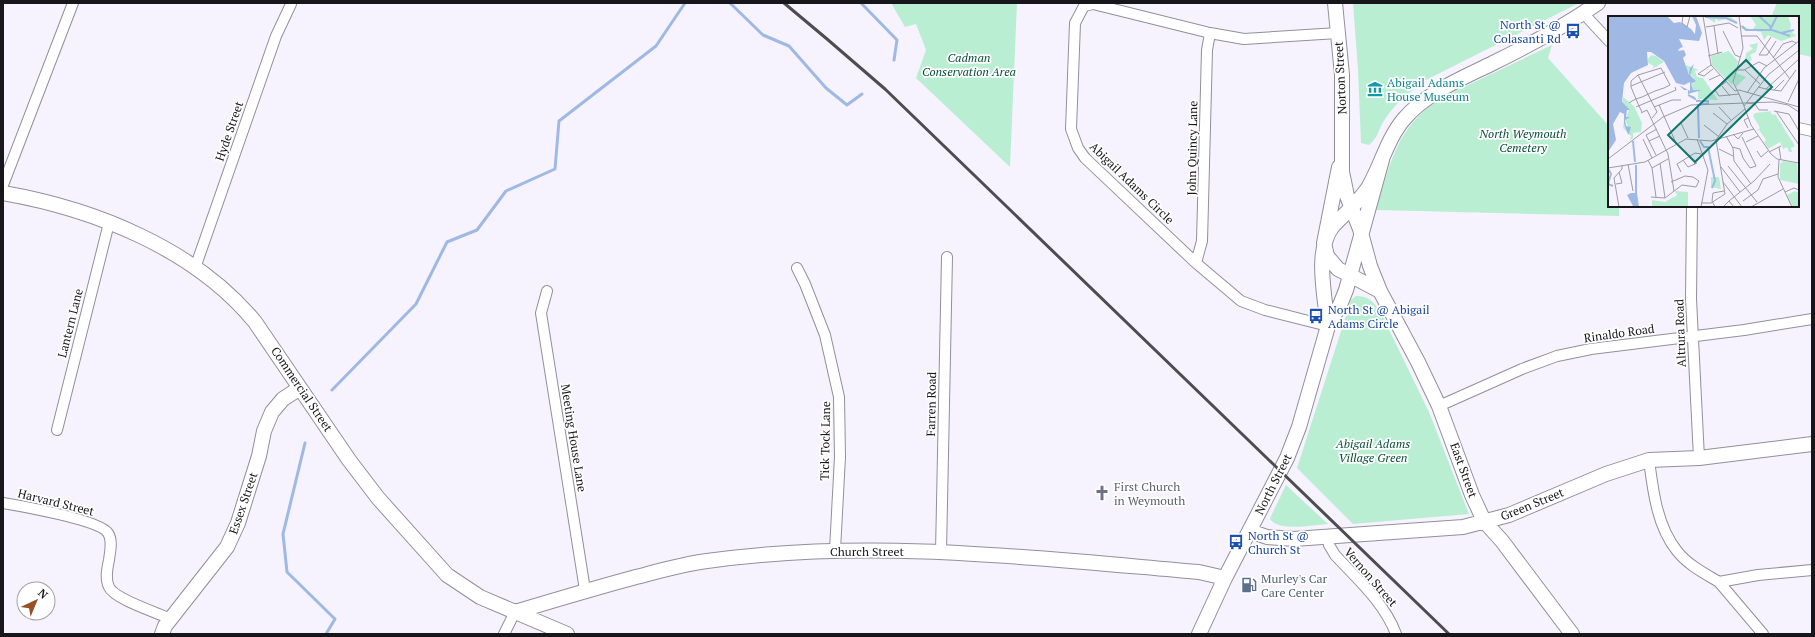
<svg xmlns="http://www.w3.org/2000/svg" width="1815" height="637" viewBox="0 0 1815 637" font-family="'PT Serif',serif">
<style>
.green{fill:#baeed3}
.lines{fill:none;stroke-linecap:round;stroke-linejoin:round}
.stream{stroke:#9fb9e4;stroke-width:3}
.street-casing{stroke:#928f9c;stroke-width:12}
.secondary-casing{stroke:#928f9c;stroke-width:16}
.street{stroke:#fff;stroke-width:10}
.secondary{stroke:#fff;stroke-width:14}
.rail{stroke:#4d4c51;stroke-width:3}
.labels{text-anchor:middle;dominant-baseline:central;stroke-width:3.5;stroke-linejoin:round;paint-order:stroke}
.transit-label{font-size:12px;fill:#164399;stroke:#fff;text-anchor:start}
.park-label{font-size:12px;font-style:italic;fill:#074e35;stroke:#fff}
.street-label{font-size:12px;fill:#17161a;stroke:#fff}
.culture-label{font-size:12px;fill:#0d838f;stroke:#fff;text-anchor:start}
.worship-label{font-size:12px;fill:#5b616d;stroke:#fff;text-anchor:start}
.service-label{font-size:12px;fill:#4e5e75;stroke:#fff;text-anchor:start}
.inset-river{fill:none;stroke:#9fb9e4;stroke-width:2}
.inset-road{fill:none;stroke:#9d9ba3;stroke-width:1}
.view{fill:#0f766e;fill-opacity:0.15;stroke:#0f766e;stroke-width:2}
.inset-edge{fill:none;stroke:#17161a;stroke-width:2}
</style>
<rect width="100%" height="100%" fill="#f6f3fe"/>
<!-- green -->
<path class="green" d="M891,3h126l-7,164 -94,-89 10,-28 -10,-26 -11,3z
M1353,3h226l-155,78c-16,12 -32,25 -42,43 -5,10 -4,13 -13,21l-8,-2 -3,-73z
M1777,3h35v54l-14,-3v-37h-27z
M1552,45l-4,13 61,68v80h10v10l-243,-6c15,-48 20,-83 65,-112z
M1356,296c12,0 17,5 24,15l49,101 40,102 -116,10 -56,-56 54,-168z
M1286,485l42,39c-14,1 -50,8 -58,-5l1,-3z"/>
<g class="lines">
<!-- stream -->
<path class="stream" d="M730,3l33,32 26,11 37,42 21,17 15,-11
M861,3l36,37 -3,20
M332,390l84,-86 31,-62 30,-12 29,-39 49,-22 4,-48 97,-75 29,-43
M305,443l-22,91 4,38 48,47 -9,15"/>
<defs>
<path id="street" d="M1583,13l26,28
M1798,128l14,3
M3,185l70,-182
M1692,206l-1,93 8,159
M1196,263l6,-22 5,-191 3,-17
M195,268l81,-232 15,-32
M797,268l8,16 20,51 14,62 1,60 -5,93
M547,291l-6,22 44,277
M1328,326l-63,-16 -24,-9 -45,-38 -111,-105 -7,-10 -7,-19 4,-106 9,-17 9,-2 117,29 34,6 94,-6
M1439,406l83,-37 35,-13 34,-7 153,-19 68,-11
M57,430l52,-207
M1649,460c4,31 8,66 28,91 11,14 27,22 42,31l39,-7 54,-5
M3,503c18,3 97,17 105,30 5,8 2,18 1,27 -2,9 -4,19 0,27 5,12 49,26 62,32
M1327,537l2,8 6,10c22,24 49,47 61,79
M941,552l6,-295
M1719,582l44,52
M504,634l11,-22"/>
<path id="secondary" d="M1335,3l7,72v97l5,24 13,33 10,37 10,25 38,71 21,44 33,89 12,26 18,20 70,93
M1339,167l-15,76 3,13 11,13 42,22
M3,193c92,16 192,56 252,129l94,138 29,38 69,77 33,22 87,37
M1328,326c-3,-28 -14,-77 5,-100 12,-13 25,-23 35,-38 13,-22 19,-49 36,-69 23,-27 59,-41 89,-56 37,-18 72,-37 105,-60
M1250,531l17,6 27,2 169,-12 46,-12 97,-41 43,-14 50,-2 113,-14
M515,612c40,-12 80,-24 121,-35 23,-6 47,-13 71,-16 163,-23 329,-3 492,11l26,6
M162,634l3,-8 62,-79 11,-24 21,-67 5,-25 8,-19 11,-13 17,-11
M1199,634l26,-56 62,-120 12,-31 29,-101 12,-21 6,-15 36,-130"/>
</defs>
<!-- street casing -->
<use href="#street" class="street-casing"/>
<!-- secondary casing -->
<use href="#secondary" class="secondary-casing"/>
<!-- street -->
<use href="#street" class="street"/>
<!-- secondary -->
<use href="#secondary" class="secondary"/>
<!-- rail -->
<path class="rail" d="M784,3l43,36 58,50 564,545"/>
</g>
<!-- icons -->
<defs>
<symbol id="bus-bare" viewBox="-9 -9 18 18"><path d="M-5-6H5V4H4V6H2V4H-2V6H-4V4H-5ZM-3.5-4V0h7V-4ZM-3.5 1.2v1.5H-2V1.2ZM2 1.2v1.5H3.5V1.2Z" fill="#1a4fb4" stroke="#fff" stroke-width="2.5" paint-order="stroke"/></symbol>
<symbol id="museum-bare" viewBox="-9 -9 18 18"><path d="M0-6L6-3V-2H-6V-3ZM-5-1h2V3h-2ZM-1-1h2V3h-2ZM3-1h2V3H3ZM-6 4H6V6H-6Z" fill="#0f9aa8" stroke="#fff" stroke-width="2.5" paint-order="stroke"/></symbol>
<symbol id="church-bare" viewBox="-9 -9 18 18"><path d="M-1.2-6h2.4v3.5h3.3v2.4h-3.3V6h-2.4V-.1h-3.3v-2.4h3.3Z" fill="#6b7280" stroke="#fff" stroke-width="2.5" paint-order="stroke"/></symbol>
<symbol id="fuel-bare" viewBox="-9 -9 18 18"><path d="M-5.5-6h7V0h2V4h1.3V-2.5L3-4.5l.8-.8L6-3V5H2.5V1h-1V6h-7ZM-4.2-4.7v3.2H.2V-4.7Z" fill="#5c6f8a" stroke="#fff" stroke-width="2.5" paint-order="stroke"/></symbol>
</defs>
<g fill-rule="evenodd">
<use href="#bus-bare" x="1562" y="20" width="22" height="22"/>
<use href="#museum-bare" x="1364" y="78" width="22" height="22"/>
<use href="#bus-bare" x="1305" y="305" width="22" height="22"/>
<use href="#church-bare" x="1091" y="482" width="22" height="22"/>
<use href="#bus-bare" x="1225" y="531" width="22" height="22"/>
<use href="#fuel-bare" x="1238" y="574" width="22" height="22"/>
</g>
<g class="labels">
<!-- transit labels -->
<g class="transit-label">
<text x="1561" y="24" text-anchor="end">North St @<tspan x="1561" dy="14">Colasanti Rd</tspan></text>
<text x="1328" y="309">North St @ Abigail<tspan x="1328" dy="14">Adams Circle</tspan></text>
<text x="1248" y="535">North St @<tspan x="1248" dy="14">Church St</tspan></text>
</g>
<!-- park labels -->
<g class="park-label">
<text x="969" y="57">Cadman<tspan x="969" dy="14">Conservation Area</tspan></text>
<text x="1523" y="133">North Weymouth<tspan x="1523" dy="14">Cemetery</tspan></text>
<text x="1373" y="443">Abigail Adams<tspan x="1373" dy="14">Village Green</tspan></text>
</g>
<!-- street labels -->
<g class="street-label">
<text transform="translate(1340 78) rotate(-93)">Norton Street</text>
<text transform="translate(229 131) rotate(-71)">Hyde Street</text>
<text transform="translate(1192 148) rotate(-89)">John Quincy Lane</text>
<text transform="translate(1132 183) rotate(44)">Abigail Adams Circle</text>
<text transform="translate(70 323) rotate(-76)">Lantern Lane</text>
<text transform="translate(1619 333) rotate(-8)">Rinaldo Road</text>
<text transform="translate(1680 333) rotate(-92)">Altrura Road</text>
<text transform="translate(302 389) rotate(56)">Commercial Street</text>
<text transform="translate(931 404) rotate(-89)">Farren Road</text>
<text transform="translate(574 438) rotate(81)">Meeting House Lane</text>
<text transform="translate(825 441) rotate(-89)">Tick Tock Lane</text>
<text transform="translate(1464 470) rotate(70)">East Street</text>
<text transform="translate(1273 484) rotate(-63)">North Street</text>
<text transform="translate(56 502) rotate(14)">Harvard Street</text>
<text transform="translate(243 503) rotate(-71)">Essex Street</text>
<text transform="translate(1532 504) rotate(-22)">Green Street</text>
<text x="867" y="551">Church Street</text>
<text transform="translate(1371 577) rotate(49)">Vernon Street</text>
</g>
<!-- culture labels -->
<g class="culture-label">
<text x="1387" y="82">Abigail Adams<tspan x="1387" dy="14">House Museum</tspan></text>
</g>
<!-- worship labels -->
<g class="worship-label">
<text x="1114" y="486">First Church<tspan x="1114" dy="14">in Weymouth</tspan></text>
</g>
<!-- service labels -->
<g class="service-label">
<text x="1261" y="578">Murley's Car<tspan x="1261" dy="14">Care Center</tspan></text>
</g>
</g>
<!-- overview -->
<g transform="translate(1608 16)">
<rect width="191" height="191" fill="#f6f3fe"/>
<path d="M96,0h25l8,6 -11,-3 -8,2 -2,-3 -1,5zM142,0h38l3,9 -1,5 6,6 -15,5 -13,-6 -4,5 -3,-8 -19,-3 -2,-4 12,5 4,-5zM150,27l-2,9 -6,3 2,5 -7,3 1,-10 7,-4 -4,-4zM121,35l9,10 -6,24 -20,-20 -1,-9zM43,39l5,1 8,6 -12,7 2,-3 -6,-3v-4zM78,49l13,5 -4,1 2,6 6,1 15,22 -20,-1v-8h-5l-3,-6 4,-2v-5l-8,-7zM128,57l10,4 -10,10 -2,-6zM15,81l11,9 8,17 -1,9 -8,1v5l-3,3 1,-5 -8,-8 1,-7 1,6 4,2 -4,-9 4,-10 -7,-6zM165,95l-3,1 3,3 2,-1 20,32 -4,2 1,4h-3l-2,-5 -4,2 -3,-7 -12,7 -4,-7 2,-2 -7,-10 -3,1 4,-3 -7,-12 2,-3zM175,145l14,2 2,21 -19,-4v-16zM103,161h8l2,12 -10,-2zM67,175l13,1v15h-36v-7l13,2 12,-7zM187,175l4,2v14h-6l-6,-12z" fill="#baeed3"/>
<path d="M0,0h59l7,7 6,-1 11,7 4,5 1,-9 -4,-9h4l6,17 -3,8 -20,-2 4,8 -3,1 -2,3 6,-1 2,5 -3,3 6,17 1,-7 4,-4 -4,11 6,6 -5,3 2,6h9l-14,4 7,3 2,4 -9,-5v-6h-4l-5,-5 11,6v-9l-6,3 -8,-2 -12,-22 -13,-9h-4l1,13 -17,8 -7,10 -2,19 8,8 1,8 -1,-8h-3l-1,7h4l-5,3 1,6 5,1 -2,7 2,1 -3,-1 -4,-10v-10l-4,-2 -7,12 3,16 -8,12zM23,177h6l2,14 -6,-1 -6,-11z" fill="#9fb9e4"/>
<path class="inset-river" d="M151,0l11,10 1,4M97,1l21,1 11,5M134,10l4,4h26l18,6M163,12l6,-12M173,17l13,-3M88,85h13M91,122l-1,-33 11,-2M25,125l2,21M92,125l4,6h4l7,34 -3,7M28,149v29M1,154l2,4 -3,10 5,2"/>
<path class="inset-road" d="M75,0l-1,7 5,4 3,-11M95,0l8,49 24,26 4,-1M106,10l4,28M98,11l23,-4 9,5M115,15l12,24 5,2M133,20h16l33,43M163,21l-12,18h8l9,-14M191,34l-31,25 -24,31 7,19 20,29 6,5 22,4M100,40l14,-4M165,42l10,-14 9,-3 4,2M103,49l-13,9 6,2 9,-7M129,54h7l15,-8 8,4M137,54l15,14M30,59l19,37 -5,6M101,64l11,-5M119,65l-12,9 4,6 20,-2M23,70l34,-14M114,70l8,10M150,71l8,2 33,-30M158,73l15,2 15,-21M131,74l60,17M166,74l10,-10M139,77l17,-25 35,-27M131,78l-6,-12 10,-34 -4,-32M131,78l5,12M180,86l11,-23M21,87l3,-2 4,-2 6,-2 13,-6 9,-3 6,-3 -9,-17 -23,7 -7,6v6l5,12 3,7 3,6M139,87l8,1 4,6h9M51,89l17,38M28,91l40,-17 -1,-3M46,91l18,-7h9M111,91l12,13M166,95l15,3 10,17M168,95l23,34M33,97l6,-3 21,44 6,37M105,97l14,11M73,107l7,15M96,109l14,11M140,112l-4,-8 4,-2M125,118l5,5 5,-6M118,120l7,12 1,13 17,23M35,123l9,19M89,123l11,31 -7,37M41,125l11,-5M138,126l12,-6M124,131l8,2 3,9 7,10 6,-2 -14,-29M171,131l2,13M111,133l14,7M149,135l4,6 7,-6M161,136l12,-6M48,139l-10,-20 11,-6M0,143l55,-42 28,-12 82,-3 15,3 11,7M40,144l4,8 4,29M75,144l5,7 9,-4 -3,1M171,144l-1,17 14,30M52,147l5,35M20,148l5,27M120,150l29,36M113,151l19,25M0,152l37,-6 41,-23 25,2 43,-12M44,152l16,-9M73,156l-4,-8 18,-11 6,1M115,166l19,25M8,168l6,-1 -3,-11M177,176l9,-4 5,2M43,181l14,1 17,-13 14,2 3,-6 -6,-4 -8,-1 -14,6M121,185l25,-20 16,-17M135,185l15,-11 5,-11 15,-5M93,187h10l14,-9 -9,-54 11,-16 18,-15M11,191l-5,-29 8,-9v-4M107,191l-3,-6 1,-8 11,-2M115,191l6,-6 5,6M143,191l32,-18"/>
<path class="view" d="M138,44l26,27 -77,75 -27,-27z"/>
<rect width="191" height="191" class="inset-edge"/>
</g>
<!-- border -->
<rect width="1815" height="637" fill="none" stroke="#17161a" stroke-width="8"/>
<!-- north arrow -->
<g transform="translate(36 601) rotate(44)"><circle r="19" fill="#ffffff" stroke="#a2a2a3"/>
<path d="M0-3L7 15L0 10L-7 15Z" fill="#965125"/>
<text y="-6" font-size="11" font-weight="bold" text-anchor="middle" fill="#17161a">N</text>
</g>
</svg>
